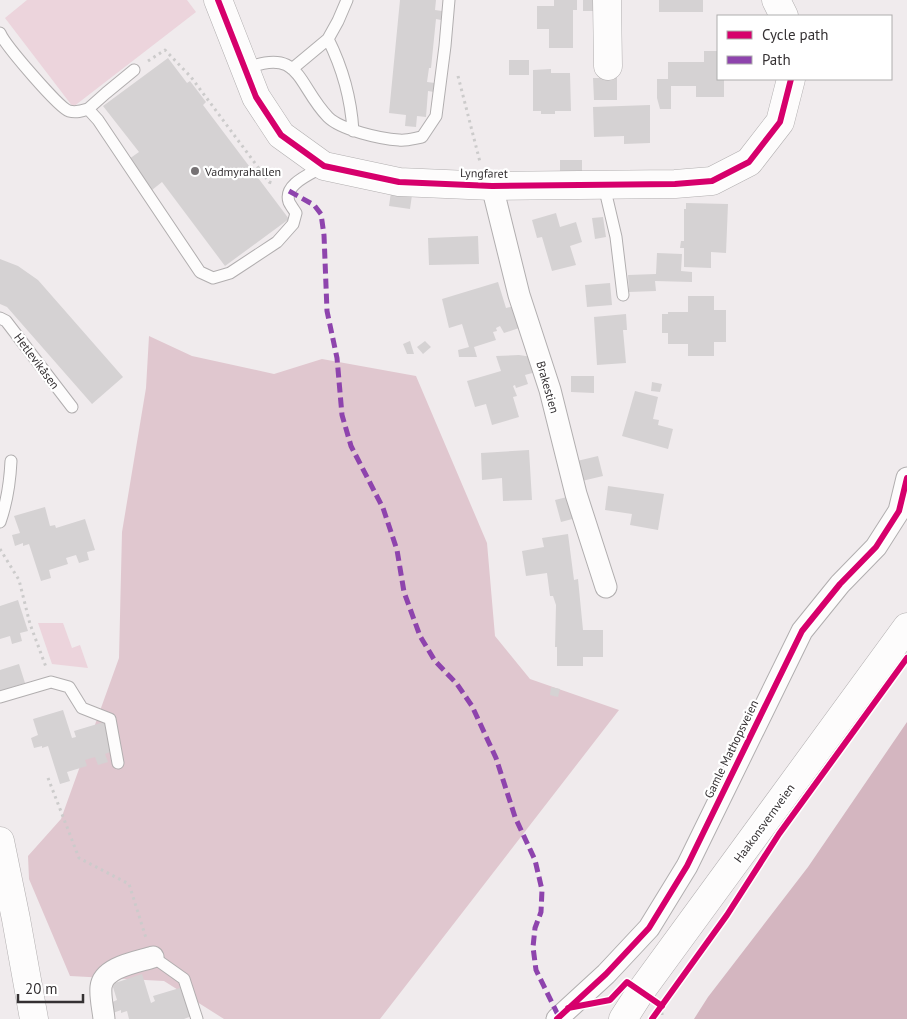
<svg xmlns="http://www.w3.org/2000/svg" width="907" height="1019" viewBox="0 0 907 1019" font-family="'PT Sans',sans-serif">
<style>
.green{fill:#ecd4dc}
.forest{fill:#e0c7cf}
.water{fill:#d4b6c0}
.building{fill:#d5d2d3}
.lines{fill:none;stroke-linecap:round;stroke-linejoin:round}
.service-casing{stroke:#b1aeaf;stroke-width:13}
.minor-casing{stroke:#b1aeaf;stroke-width:23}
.tertiary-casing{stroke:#b1aeaf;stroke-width:29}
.secondary-casing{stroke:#b1aeaf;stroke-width:29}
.primary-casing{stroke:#b1aeaf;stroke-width:29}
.path{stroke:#cccbcb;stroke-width:3;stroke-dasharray:2.5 4;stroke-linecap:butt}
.service{stroke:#fdfcfc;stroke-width:11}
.minor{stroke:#fdfcfc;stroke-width:21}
.tertiary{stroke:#fdfcfc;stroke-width:28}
.secondary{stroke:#fdfcfc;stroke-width:28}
.primary{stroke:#fdfcfc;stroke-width:28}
.quiet{stroke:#8e44ad;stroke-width:5;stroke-dasharray:10 5;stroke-linecap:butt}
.cycleway-casing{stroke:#fff;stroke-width:9}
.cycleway{stroke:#d6006c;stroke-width:6}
.poi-dot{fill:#767274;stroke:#fff;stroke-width:2}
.labels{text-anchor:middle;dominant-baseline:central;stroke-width:4.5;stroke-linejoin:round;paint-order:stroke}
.poi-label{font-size:12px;fill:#353133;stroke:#fff;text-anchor:start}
.street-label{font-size:12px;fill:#353133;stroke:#fff}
</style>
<rect width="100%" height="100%" fill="#f0ebed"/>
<!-- green -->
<path class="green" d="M27,0h160l9,12 -123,95 -68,-89z
M38,623h25l9,25 8,-3 8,23 -36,-4z"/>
<!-- forest -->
<path class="forest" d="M149,336l43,20 82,18 48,-15 94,17 71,167 8,93 35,43 89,31 -239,309h-156l-60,-38 -94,-5 -41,-97 -1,-23 33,-37 58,-161 3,-126 24,-144z"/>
<!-- water -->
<path class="water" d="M907,722v297h-213l14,-22 100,-130z"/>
<!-- building -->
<path class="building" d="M400,0h36l-1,10 7,1 -1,9 -5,-1 -5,49h-2l-2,14 8,1 -1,9 -6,-1 -2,26 -9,-1 -1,11 -11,-1 1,-11 -17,-2z
M554,0h23v10h-4v38h-24v-19h-12v-23h17z
M583,0h16v11h-16z
M659,0h44v12h-44z
M704,51h14v28h6v18h-28v-11h-25v23h-11l-3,-11v-19h11v-17h36z
M168,58l19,25 3,-2 16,21 -3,3 86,114 -64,47 -63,-84 -10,8 -23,-31 10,-7 -36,-46z
M509,60h20v15h-20z
M551,69v4h19l1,38h-16v3h-14v-3h-8v-41z
M593,78h24v22h-23z
M650,105v38l-26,1v-8l-30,1 -1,-30z
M560,160h22v14l-22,-1z
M391,192l21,3 -2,14 -21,-3z
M686,203l42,1 -2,49 -15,-1v16l-27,-1v-19h-4l1,-7h3v-32h2z
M556,213l4,14 16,-5 6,20 -12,4 6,19 -24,6 -10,-34 -5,1 -5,-18z
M603,217l3,20 -11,2 -3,-21z
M478,236l1,28 -50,1 -1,-27z
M657,253l25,1 -1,17 11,1v10l-37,-1 1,10 -27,1 -1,-17 28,-1z
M0,259l18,7 20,14 85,97 -31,27 -85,-97 -7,-3z
M498,282l8,26 9,-2 7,21 -18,6 -4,-7 -4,2 1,3 -4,1 3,8 -22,7 3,10h-18l-1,-7 11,-3 -7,-23 -13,4 -7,-29z
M610,283l2,22 -25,2 -2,-22z
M688,296h26v14h12v32h-12v14h-26v-12h-20v-11h-6v-19h6v-2h20z
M626,314l1,16h-4l3,33 -29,2 -3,-48z
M410,341l4,13h-7l-4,-10z
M425,341l6,6 -8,7 -6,-7z
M519,355l13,2 4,15 -11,3 3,9 -12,4 -1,-3 -2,1 4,10 -4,1 6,20 -27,8 -6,-21 -11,3 -8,-26 34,-10 -5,-15z
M571,376h23v17l-23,-1z
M652,382l10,2 -2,8 -9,-1z
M635,391l23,6 -5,22 6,1 -1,5 15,4 -5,20 -46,-13z
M529,450l3,50 -29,1 -1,-23 -20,2 -1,-27z
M598,456l5,20 -21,5 -5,-20z
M608,486l56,8 -6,36 -28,-5 2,-11 -27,-4z
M571,496l5,22 -15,4 -6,-22z
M45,507l5,19 5,-1 1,3 29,-9 10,31 -8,2 2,8 -10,3 -3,-8 -10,3 2,6 -19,6 2,8 -10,3 -12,-37 -6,2v-3l-8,3 -3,-11 8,-2 -6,-17z
M568,534l6,46 4,-1 5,51h20v27h-20v9h-26v-19h-2l1,-42 -3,-9h-3l-3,-23 -21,3 -4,-25 22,-4 -2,-9z
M18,600l10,31 -8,2 2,8 -10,3 -2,-8 -10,3v-33z
M19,664l6,19 -25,8v-21z
M551,687l9,2 -2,8 -8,-2z
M63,710l9,28 4,-1 -2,-6 30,-9 9,29 -8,3 3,8 -10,3 -3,-8 -10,3 2,6 -20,6 3,9 -10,3 -12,-38 -6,2v-2l-8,2 -3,-10 7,-3 -5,-16z
M142,974l9,29 4,-2 -2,-5 30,-9 9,29 -8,3h-55l-2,-8 -6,2v-3l-8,3 -3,-10 7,-3 -5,-16z"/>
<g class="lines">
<defs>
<path id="service" d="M0,33c5,12 59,75 69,78 7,2 13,0 19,-2l10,11 102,152 13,6 17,-5 47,-31 16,-18 3,-11c-2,-3 -5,-7 -7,-11 -6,-18 22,-28 35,-36
M328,39c15,30 23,59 25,92
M245,69c56,-23 52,16 83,48 13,13 53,22 71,23 8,1 16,-2 23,-3l14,-21 9,-70 4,-46
M292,69l36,-30 10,-18 9,-21
M88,109l18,-16 28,-23
M604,186l12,51 7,58
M0,318l6,3 66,86
M0,522c7,-20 10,-40 11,-61
M0,697l51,-15 18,5 13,21 28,11 8,44
M153,957l31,22 13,40"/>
<path id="minor" d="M492,186l27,109 31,95 26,104 30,93
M104,1019c-1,-10 -4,-22 -3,-32 2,-20 36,-25 52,-30
M557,1019l49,-45 43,-46 38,-62 115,-235 38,-47 36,-37 23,-36 8,-33"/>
<path id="tertiary" d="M218,0l38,97 25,38 43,31 75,16 93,4 183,-2 37,-3 37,-19 31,-40 11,-43
M607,0l1,66
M776,0l8,16"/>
<path id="secondary" d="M0,841l16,78 18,100"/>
<path id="primary" d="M623,1019l18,-28 266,-364"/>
</defs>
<!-- service casing -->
<use href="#service" class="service-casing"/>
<!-- minor casing -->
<use href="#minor" class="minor-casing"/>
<!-- tertiary casing -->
<use href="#tertiary" class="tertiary-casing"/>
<!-- secondary casing -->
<use href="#secondary" class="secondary-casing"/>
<!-- primary casing -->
<use href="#primary" class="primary-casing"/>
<!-- path -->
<path class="path" d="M148,61l17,-11 26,27 78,105 6,2
M458,76l22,86
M0,549l19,31 11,44 16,43
M48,778l31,80 50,26 17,54
M662,1006v13"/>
<!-- service -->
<use href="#service" class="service"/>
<!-- minor -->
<use href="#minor" class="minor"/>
<!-- tertiary -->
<use href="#tertiary" class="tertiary"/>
<!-- secondary -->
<use href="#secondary" class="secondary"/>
<!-- primary -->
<use href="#primary" class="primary"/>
<!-- quiet -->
<path class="quiet" d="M289,191l25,14 7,9 3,21 3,76 10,47 5,57 9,31 32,62 14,42 7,42 16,44 15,25 22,23 15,22 24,52 19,59 20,43 7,30 -1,22 -6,16 -2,19 3,23 23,47"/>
<defs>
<path id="cycleway" d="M218,0l38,97 25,38 43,31 75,16 93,4 183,-2 37,-3 37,-19 31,-40 11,-43
M568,1008l42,-8 17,-18 35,24
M557,1019l49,-45 43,-46 38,-62 115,-235 38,-47 36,-37 23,-36 8,-33
M652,1019l75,-104 52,-81 128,-176"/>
</defs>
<!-- cycleway casing -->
<use href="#cycleway" class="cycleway-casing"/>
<!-- cycleway -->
<use href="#cycleway" class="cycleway"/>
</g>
<!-- markers -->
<circle class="poi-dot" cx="195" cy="171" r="5"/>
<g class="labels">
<!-- poi labels -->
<g class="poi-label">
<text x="205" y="171">Vadmyrahallen</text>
</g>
<!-- street labels -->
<g class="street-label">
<text transform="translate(484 173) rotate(1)">Lyngfaret</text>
<text transform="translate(37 361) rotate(53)">Hetlevikåsen</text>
<text transform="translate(548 387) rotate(74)">Brakestien</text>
<text transform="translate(731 749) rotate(-64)">Gamle Mathopsveien</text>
<text transform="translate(764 823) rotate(-54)">Haakonsvernveien</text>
</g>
</g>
<!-- legend -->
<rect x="717" y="15" width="175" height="65" fill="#ffffff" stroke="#aeadad"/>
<rect x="727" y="31" width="25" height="8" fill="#d6006c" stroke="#aeadad"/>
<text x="762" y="40" font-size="15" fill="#353133">Cycle path</text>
<rect x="727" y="56" width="25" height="8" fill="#8e44ad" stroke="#aeadad"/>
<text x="762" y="65" font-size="15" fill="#353133">Path</text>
<!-- scale -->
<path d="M18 994v8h65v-8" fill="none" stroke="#353133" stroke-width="2.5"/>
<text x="25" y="994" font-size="15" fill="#353133" stroke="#ffffff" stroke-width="4" paint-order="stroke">20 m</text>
</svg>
